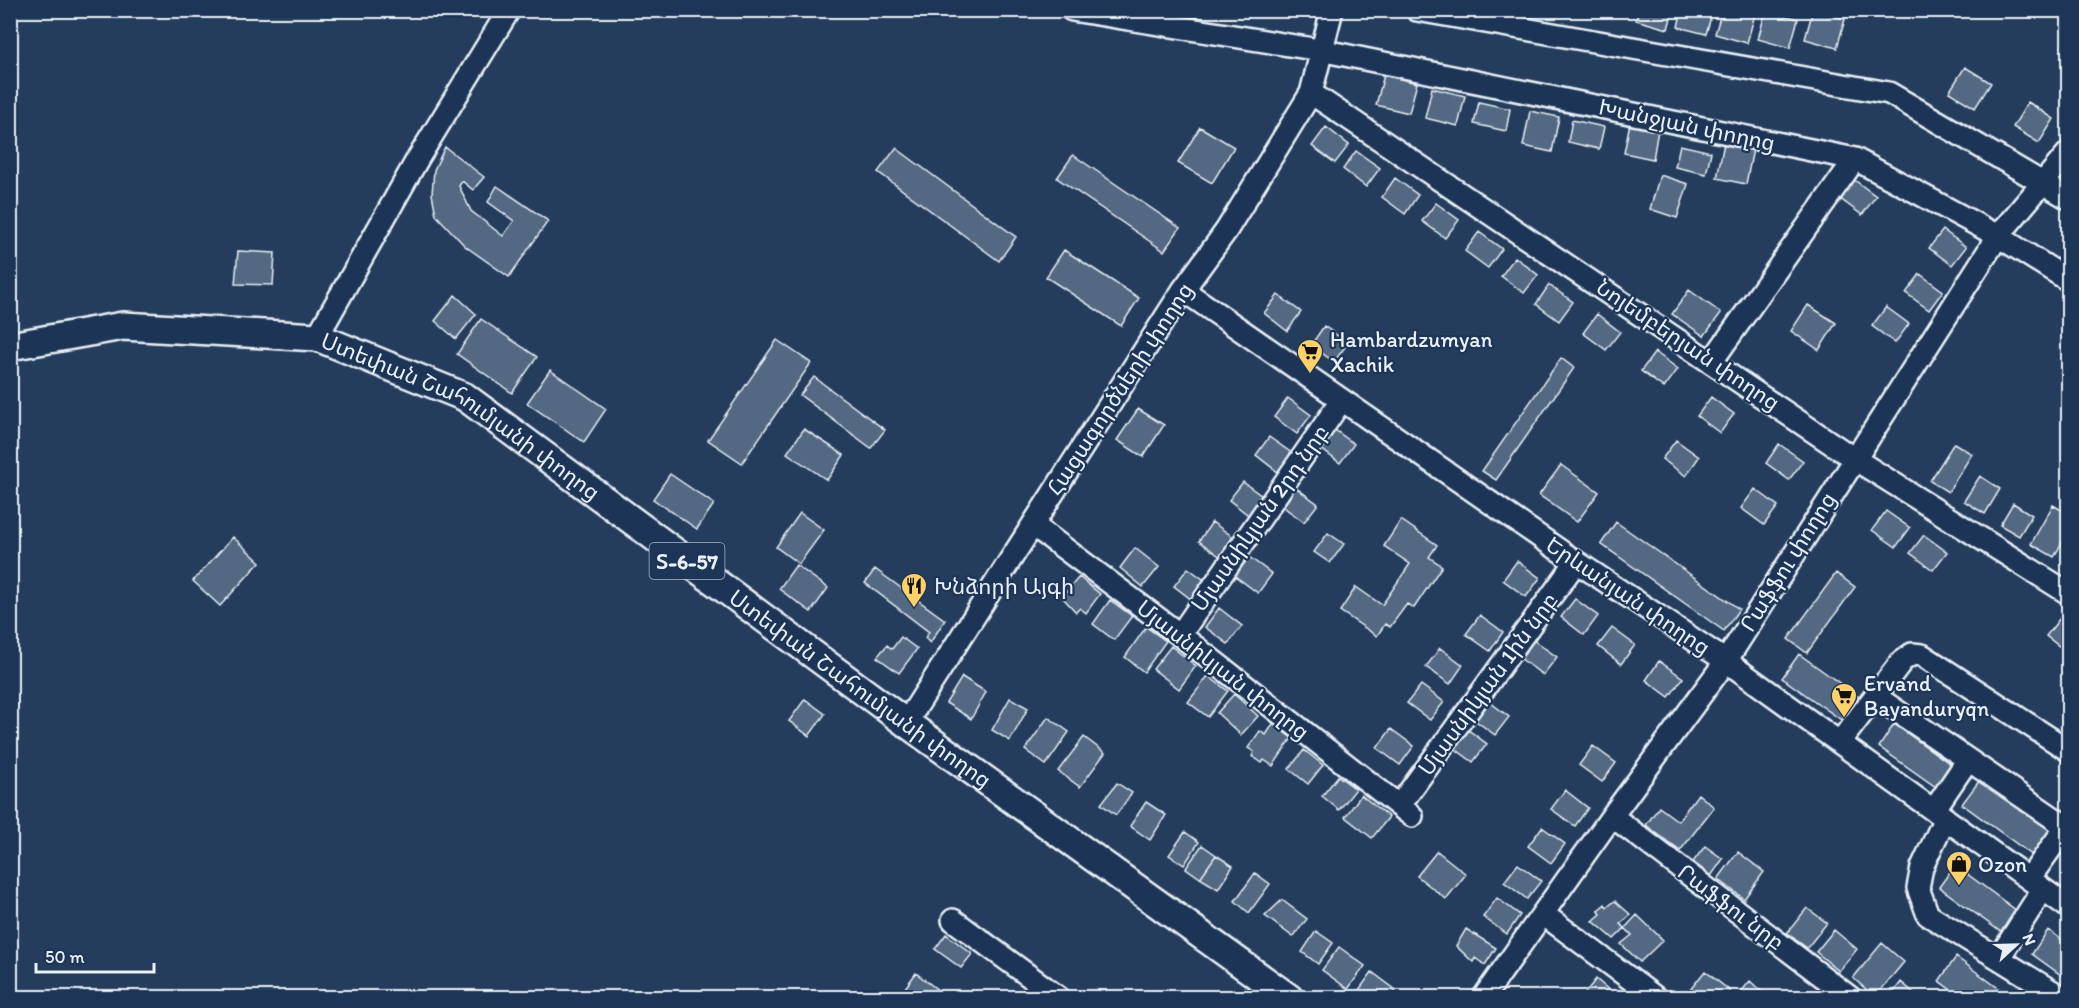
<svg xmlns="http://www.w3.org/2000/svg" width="2079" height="1008" viewBox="0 0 2079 1008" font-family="Itim,'Noto Sans Armenian',sans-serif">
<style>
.building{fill:#536782;stroke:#e8f1f8;stroke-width:1.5}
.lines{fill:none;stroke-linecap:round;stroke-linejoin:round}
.minor-casing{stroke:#e8f1f8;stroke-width:26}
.major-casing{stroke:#e8f1f8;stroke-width:32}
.minor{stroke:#1d3557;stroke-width:21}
.major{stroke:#1d3557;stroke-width:27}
.labels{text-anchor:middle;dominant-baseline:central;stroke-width:4.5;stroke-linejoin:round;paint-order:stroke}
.shield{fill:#1d3557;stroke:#abb9c8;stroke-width:1.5}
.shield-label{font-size:21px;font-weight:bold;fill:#e8f1f8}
.street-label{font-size:22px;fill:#e8f1f8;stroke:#1d3557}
.poi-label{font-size:22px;fill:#e8f1f8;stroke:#1d3557;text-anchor:start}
</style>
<rect width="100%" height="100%" fill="#253d5d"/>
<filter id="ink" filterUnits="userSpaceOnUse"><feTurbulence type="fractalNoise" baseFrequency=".0167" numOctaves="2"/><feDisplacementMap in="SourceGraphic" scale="12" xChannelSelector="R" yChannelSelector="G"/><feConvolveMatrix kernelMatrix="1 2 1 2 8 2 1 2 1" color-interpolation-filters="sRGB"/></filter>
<g filter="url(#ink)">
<!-- building -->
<path class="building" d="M1639,10h34l-5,19 -32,-9z
M1682,10h31l-7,24 -28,-7z
M1722,10h20l13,4 -8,29 -32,-9z
M1766,10l32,9 -8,29 -32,-9z
M1813,10l32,9 -8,29 -32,-9z
M1965,67l26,16 -16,25 -26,-16z
M1384,75l33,8 -8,30 -33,-8z
M1432,88l33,8 -7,30 -33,-8z
M1479,102l31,7 -4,22 -32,-7z
M2028,102l26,17 -15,24 -26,-16z
M1530,111l29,6 -7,35 -29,-6z
M1631,118l28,6 -6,35 -29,-6z
M1572,120l32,7 -5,22 -31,-7z
M1200,127l34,20 -22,36 -34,-20z
M1326,127l23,18 -14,18 -23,-17z
M1724,143l29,6 -7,35 -29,-6z
M1680,145l31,7 -5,22 -31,-7z
M445,147l39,30 -11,13 -11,-9 -3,5 12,25 32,25 11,-15 -26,-19 9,-16 51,35 -39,56 -44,-31 -29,-31 -4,-21 2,-24z
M896,148l120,89 -17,24 -121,-89z
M1356,151l24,17 -14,19 -23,-18z
M1073,155l107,73 -16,23 -107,-73z
M1660,175l28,9 -11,34 -27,-9z
M1395,178l23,17 -13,19 -23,-17z
M1853,179l23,17 -14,19 -23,-17z
M1436,203l23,17 -14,18 -23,-17z
M1943,230l23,17 -14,18 -23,-17z
M1479,232l23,17 -14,19 -23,-17z
M1064,250l75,48 -18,28 -75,-49z
M238,251l37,2 -2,32 -38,-1z
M1515,257l23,18 -14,18 -23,-17z
M1920,274l23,17 -14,19 -23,-17z
M1549,285l24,17 -14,19 -23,-17z
M1689,290l32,23 -17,23 -32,-22z
M455,295l21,19 -20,25 -21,-18z
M1278,295l23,17 -14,19 -23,-18z
M1808,305l28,18 -17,27 -28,-19z
M1886,307l23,17 -14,19 -23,-17z
M1597,314l23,18 -14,18 -23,-17z
M481,319l56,38 -25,36 -55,-39z
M1324,326l24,17 -14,19 -23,-17z
M777,340l34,23 -69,100 -34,-23z
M1655,352l23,17 -14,19 -23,-17z
M1561,358l13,10 -78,112 -14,-9z
M550,370l56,39 -22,33 -57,-39z
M814,377l71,53 -14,18 -71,-53z
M1711,397l23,17 -14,19 -23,-17z
M1288,398l23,17 -14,19 -23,-17z
M1138,409l26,16 -21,32 -26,-17z
M1331,427l23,17 -14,19 -23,-17z
M804,429l40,26 -17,25 -40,-27z
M1269,437l24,17 -14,19 -23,-18z
M1676,440l23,17 -13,19 -24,-17z
M1954,443l18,11 -24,38 -18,-11z
M1779,444l24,17 -14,19 -23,-17z
M1561,465l38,27 -22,30 -38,-27z
M670,474l44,30 -17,25 -44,-30z
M1980,476l20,13 -15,25 -21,-13z
M1243,482l23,17 -14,19 -23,-18z
M1295,487l23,17 -14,18 -23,-17z
M1755,489l23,17 -14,19 -23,-17z
M2013,503l19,12 -13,21 -19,-11z
M2053,505l15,9v17l-14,26 -23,-13z
M1886,511l24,17 -14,19 -24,-17z
M800,513l24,17 -25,34 -23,-17z
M1401,520l36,25 -8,12 13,9 -28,42 -7,-4 -17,23 -5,-3 -8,12 -37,-25 16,-24 26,18 28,-41 -26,-18z
M1212,522l24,17 -14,19 -23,-17z
M1616,522l123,87 -15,22 -123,-87z
M1328,533l16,11 -14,19 -16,-11z
M1924,535l23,17 -14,18 -23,-17z
M233,537l27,25 -40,44 -27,-25z
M1135,548l24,19 -16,20 -23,-19z
M1249,557l23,17 -14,19 -23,-17z
M1517,561l23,17 -14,19 -23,-17z
M796,565l32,23 -17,24 -32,-23z
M1188,568l23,17 -14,19 -23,-18z
M875,569l70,51 -15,23 -5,-5 4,-6 -64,-49z
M1836,573l19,14 -48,66 -19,-14z
M1079,577l21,17 -14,19 -6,-5 -4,4 -14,-15z
M1575,599l23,17 -14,19 -23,-18z
M1110,600l22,16 -18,24 -21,-16z
M1219,608l23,18 -14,18 -23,-17z
M1480,615l23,17 -13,19 -24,-17z
M2060,618l8,6v29l-22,-17z
M1146,627l20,14 -22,31 -19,-15z
M1612,628l23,17 -14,19 -23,-18z
M901,637l16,12 -18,24 -22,-16 10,-12 5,4z
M1533,640l24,17 -14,18 -23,-17z
M1171,646l25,20 -17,23 -26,-20z
M1440,648l23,17 -13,19 -24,-17z
M1799,654l64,46 -16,24 -65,-46z
M1659,661l24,17 -14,19 -23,-17z
M1208,676l20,15 -20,26 -20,-15z
M962,677l24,15 -15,27 -25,-16z
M1421,685l23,17 -14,18 -23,-17z
M1234,694l24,22 -17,19 -24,-22z
M1010,698l18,10 -18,33 -18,-11z
M805,699l20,15 -16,22 -20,-15z
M1486,699l23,18 -14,18 -23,-17z
M1048,717l21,15 -23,33 -21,-15z
M1273,724l19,14 -19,28 -9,-6 -2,3 -10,-7 2,-4 -6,-4 12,-17 6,4z
M1894,724l65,46 -16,22 -64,-45z
M1463,726l24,18 -14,18 -23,-17z
M1391,729l23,17 -14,19 -23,-17z
M1084,737l21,16 -25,34 -22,-16z
M1593,746l23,17 -14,19 -23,-17z
M1304,750l19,15 -15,19 -19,-15z
M1338,776l18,13 -17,21 -17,-14z
M1982,777l73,53 -19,28 -74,-54z
M1117,783l15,10 -16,22 -15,-11z
M1565,790l23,18 -13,18 -24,-17z
M1698,794l16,13 -34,44 -34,-26 13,-18 19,14z
M1361,795l28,22 -17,21 -27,-21z
M1146,802l20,13 -16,25 -20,-14z
M1542,827l23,17 -14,19 -23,-17z
M1185,832l14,10 -15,23 -15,-10z
M1202,845l14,10 -16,23 -14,-10z
M1705,846l18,13 -12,17 -18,-14z
M1437,851l29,23 -20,25 -29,-23z
M1738,852l26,20 -20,27 -26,-20z
M1216,855l17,11 -15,23 -18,-11z
M1518,864l23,17 -14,18 -23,-17z
M1955,865l66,49 -16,21 -66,-48z
M1255,873l15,11 -21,29 -14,-12z
M1497,898l23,17 -13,19 -24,-17z
M1282,900l25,19 -14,18 -28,-21z
M1615,901l16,14 -11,9 5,4 -11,11 -21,-18 8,-7 -3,-4 7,-6 2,3z
M1807,908l20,15 -20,25 -20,-15z
M1637,915l26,25 -23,22 -19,-18 11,-9 -7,-7z
M1466,929l30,19 -11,17 -10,-7 -2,4 -17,-16z
M1834,930l23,19 -18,22 -23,-19z
M2048,930l20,14v36l-36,-26z
M1316,931l17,12 -15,21 -16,-12z
M946,934l26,20 -11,14 -26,-19z
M1882,943l22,19 -29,35 -22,-19z
M1339,947l26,19 -17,23 -26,-19z
M1956,957l56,41h-50l-23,-17z
M1705,971l25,20 -5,7h-36l-3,-3z
M1372,972l24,18 -5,8h-30l-5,-4z
M916,973l23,18 -5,7 -35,-2z
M1596,979l22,19h-37z
M1750,981l19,17h-33z
M1901,982l19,16h-31z"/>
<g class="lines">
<defs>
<path id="minor" d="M1072,10l248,40 535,109 143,77 70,44
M1417,10l472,83 179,105
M1311,93l542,365 215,135
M1183,290l383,265 160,106 342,246
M317,337l100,-177 92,-150
M1712,361l143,-202
M1033,525l147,110 232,181
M1180,635l161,-234
M1875,696l193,132
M906,723l277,-433 43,-59 85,-138 21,-83
M1840,742l62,-81 10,-7 10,1 146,95
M1399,806l177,-244
M1934,810l33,-49
M1612,816l239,182
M1945,818l-23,49 -4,21 10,27 135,83
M2029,879l39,-55
M1543,914l113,84
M953,920l106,78
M1999,958l44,-69
M1483,998l129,-182 114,-155 272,-425 70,-83"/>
<g id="major">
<path id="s1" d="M10,346l113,-20 194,11 148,60 441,326 383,275"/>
</g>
</defs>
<!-- minor casing -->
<use href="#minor" class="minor-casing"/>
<!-- major casing -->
<use href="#major" class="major-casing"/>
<!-- minor -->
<use href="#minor" class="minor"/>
<!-- major -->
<use href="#major" class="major"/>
</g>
</g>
<!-- icons -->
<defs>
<symbol id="supermarket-pin" viewBox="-11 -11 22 30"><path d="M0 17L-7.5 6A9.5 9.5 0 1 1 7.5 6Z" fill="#ffd166" stroke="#1d3557"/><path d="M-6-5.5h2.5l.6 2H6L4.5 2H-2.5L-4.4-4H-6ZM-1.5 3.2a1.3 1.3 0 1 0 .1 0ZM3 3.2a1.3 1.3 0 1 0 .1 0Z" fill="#111"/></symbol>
<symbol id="restaurant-pin" viewBox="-11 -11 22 30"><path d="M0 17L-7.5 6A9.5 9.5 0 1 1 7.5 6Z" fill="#ffd166" stroke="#1d3557"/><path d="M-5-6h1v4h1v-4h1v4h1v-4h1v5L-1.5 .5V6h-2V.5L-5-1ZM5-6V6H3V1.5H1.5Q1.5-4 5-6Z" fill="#111"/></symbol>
<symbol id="shop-pin" viewBox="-11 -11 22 30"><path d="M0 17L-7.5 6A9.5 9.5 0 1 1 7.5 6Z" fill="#ffd166" stroke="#1d3557"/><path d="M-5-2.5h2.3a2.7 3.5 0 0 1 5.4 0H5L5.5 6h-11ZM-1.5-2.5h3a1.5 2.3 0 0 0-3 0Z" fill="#111"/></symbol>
</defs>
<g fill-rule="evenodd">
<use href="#supermarket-pin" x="1295" y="337" width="30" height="40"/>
<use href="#restaurant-pin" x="899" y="571" width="30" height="40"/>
<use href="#supermarket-pin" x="1829" y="681" width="30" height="40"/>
<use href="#shop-pin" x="1944" y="849" width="30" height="40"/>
</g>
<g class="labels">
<!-- shield labels -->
<rect class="shield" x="649.5" y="543" width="75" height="36" rx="4.5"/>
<g class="shield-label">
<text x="687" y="561">Տ-6-57</text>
</g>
<!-- street labels -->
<g class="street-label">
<text transform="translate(1687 125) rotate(12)">Խանջյան փողոց</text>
<text transform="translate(1688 345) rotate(34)">Նոյեմբերյան փողոց</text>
<text transform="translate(1120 389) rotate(-57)">Հացագործների փողոց</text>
<text stroke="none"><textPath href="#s1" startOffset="474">Ստեփան Շահումյանի փողոց</textPath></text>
<text transform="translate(1260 518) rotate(-55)">Մյասնիկյան 2րդ նրբ</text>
<text transform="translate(1788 562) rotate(-58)">Րաֆֆու փողոց</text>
<text transform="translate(1628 596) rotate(34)">Երևանյան փողոց</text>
<text transform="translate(1223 670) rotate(38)">Մյասնիկյան փողոց</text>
<text transform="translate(1488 684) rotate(-54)">Մյասնիկյան 1ին նրբ</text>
<text stroke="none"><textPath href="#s1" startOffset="960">Ստեփան Շահումյանի փողոց</textPath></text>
<text transform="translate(1731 907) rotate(37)">Րաֆֆու նրբ</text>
</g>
<!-- poi labels -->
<g class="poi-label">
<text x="1330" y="339">Hambardzumyan<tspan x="1330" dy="25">Xachik</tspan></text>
<text x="934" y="586">Խնձորի Այգի</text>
<text x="1864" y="683">Ervand<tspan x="1864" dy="25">Bayanduryqn</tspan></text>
<text x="1978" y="864">Ozon</text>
</g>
</g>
<!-- margin -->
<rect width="2079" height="1008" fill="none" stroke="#1d3557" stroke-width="36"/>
<rect x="18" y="18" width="2043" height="972" fill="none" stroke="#e8f1f8" stroke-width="2" filter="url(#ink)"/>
<!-- north arrow -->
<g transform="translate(2016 945) rotate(68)" stroke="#1d3557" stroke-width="4.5" paint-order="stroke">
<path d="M0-4.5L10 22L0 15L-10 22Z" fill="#e8f1f8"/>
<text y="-9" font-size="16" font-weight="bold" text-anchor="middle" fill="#e8f1f8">N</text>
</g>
<!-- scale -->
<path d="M36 963v9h118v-9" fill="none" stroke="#e8f1f8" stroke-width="3"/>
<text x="45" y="963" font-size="18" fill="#e8f1f8" stroke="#1d3557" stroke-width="4.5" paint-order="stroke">50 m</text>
</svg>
